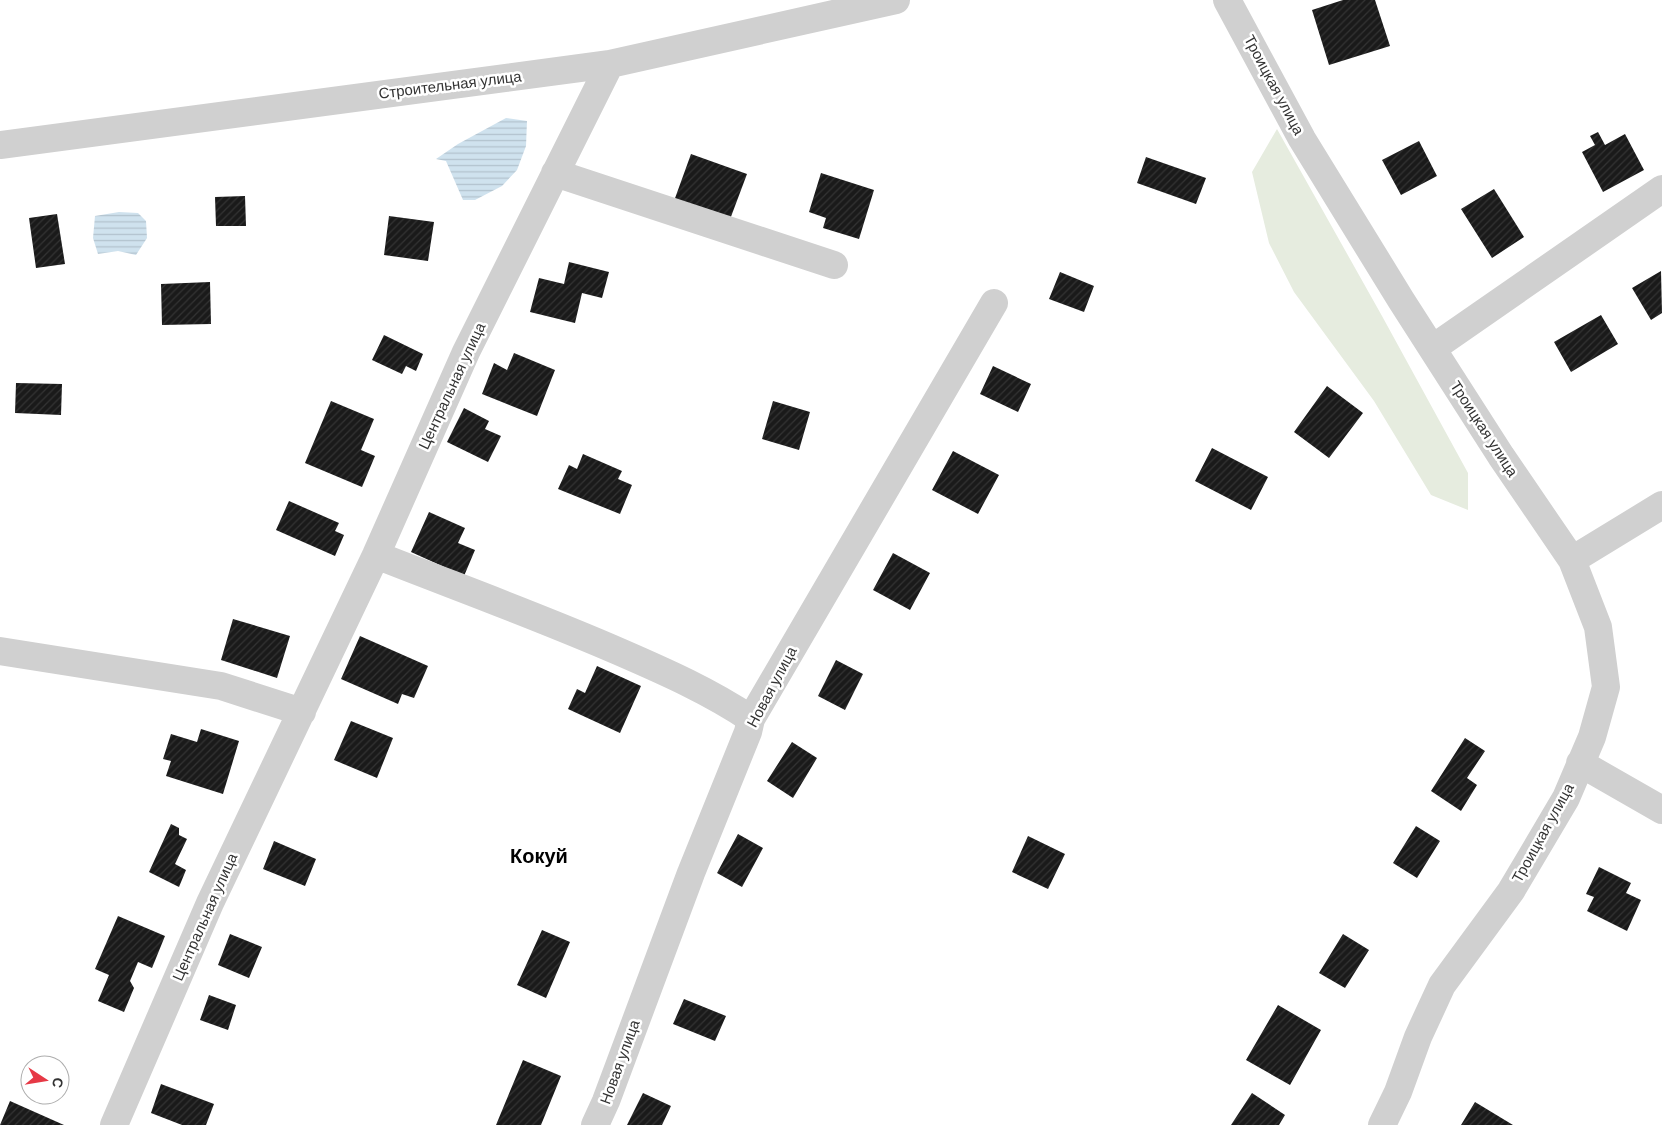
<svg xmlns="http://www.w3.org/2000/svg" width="1662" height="1125" viewBox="0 0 1662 1125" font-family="'DM Sans',sans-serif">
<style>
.grass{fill:#e6ecdf}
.water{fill:url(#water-rules)}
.building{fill:url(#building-hatch)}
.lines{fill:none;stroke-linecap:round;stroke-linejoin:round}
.minor{stroke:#d0d0d0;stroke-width:28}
.labels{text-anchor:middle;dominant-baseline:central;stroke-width:5;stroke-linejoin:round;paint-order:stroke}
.street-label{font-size:15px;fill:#333;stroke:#fff}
.district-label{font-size:20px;font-weight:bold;fill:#000;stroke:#fff}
</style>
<defs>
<pattern id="water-rules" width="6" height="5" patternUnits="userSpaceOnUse" patternTransform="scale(1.25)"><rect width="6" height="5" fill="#cfe2ee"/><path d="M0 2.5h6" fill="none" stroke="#b2c2cd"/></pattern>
<pattern id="building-hatch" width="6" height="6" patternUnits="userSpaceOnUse" patternTransform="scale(1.25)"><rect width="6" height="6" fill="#1a1a1a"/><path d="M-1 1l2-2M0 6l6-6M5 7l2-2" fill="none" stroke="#333"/></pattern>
</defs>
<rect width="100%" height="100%" fill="#fff"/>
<!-- grass -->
<path class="grass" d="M1277,129l105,187 86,157v37l-37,-15 -57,-94 -80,-109 -25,-49 -17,-71z"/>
<!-- water -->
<path class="water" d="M506,118l21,3 -1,25 -9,24 -15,16 -27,14h-12l-17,-39 -10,-2 22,-15z
M119,212l19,1 8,8 1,17 -11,17 -18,-4 -20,3 -5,-16 2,-22z"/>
<!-- building -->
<path class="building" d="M1343,0h32l15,46 -61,19 -17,-55z
M1598,132l7,13 20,-11 19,36 -41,22 -21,-40 13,-7 -5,-9z
M1419,141l18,35 -36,19 -19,-35z
M691,154l56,20 -18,48 -55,-21z
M1146,157l60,21 -10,26 -59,-21z
M821,173l53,17 -15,49 -36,-11 3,-10 -17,-6z
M1494,189l30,48 -32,21 -31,-49z
M245,196l1,30h-30l-1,-29z
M57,214l8,50 -29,4 -7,-50z
M389,216l45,6 -6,39 -44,-6z
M569,262l40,10 -7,26 -20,-5 -7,30 -45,-11 9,-34 25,6z
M1661,271l1,42 -11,7 -19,-32z
M1060,272l34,14 -10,26 -35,-13z
M210,282l1,42 -49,1 -1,-41z
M1601,315l17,29 -47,28 -17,-30z
M384,335l39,19 -7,17 -10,-5 -4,8 -30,-14z
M514,353l41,17 -18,46 -55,-22 12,-31 13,7z
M993,366l38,18 -13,28 -38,-18z
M16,383l46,1 -1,31 -46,-2z
M1327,386l36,27 -34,45 -35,-26z
M331,401l43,18 -13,31 14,6 -13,31 -57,-24z
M773,401l37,11 -11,38 -37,-11z
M464,408l25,13 -4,8 16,7 -13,26 -41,-20z
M1212,448l56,29 -17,33 -56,-29z
M953,451l46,24 -21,39 -46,-24z
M583,454l39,17 -4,8 14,6 -12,29 -62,-25 11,-24 8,4z
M289,501l50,22 -4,8 9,4 -9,21 -59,-26z
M429,512l36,16 -7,15 17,7 -11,26 -53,-24z
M893,553l37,20 -20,37 -37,-20z
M233,619l57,17 -13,42 -56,-18z
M360,636l68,30 -14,32 -12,-4 -4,10 -57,-25z
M836,660l27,14 -18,36 -27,-14z
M597,666l44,20 -21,47 -52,-24 9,-20 8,4z
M351,721l42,17 -16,40 -43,-18z
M201,729l38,12 -16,53 -57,-18 5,-15 -8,-2 8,-25 26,8z
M1465,738l20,13 -18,27 10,7 -16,26 -30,-20z
M792,742l25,16 -24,40 -26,-17z
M171,824l8,4v7l8,4 -12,25 11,6 -7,17 -30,-15z
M1416,826l24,15 -23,37 -24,-15z
M738,834l25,14 -21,39 -25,-14z
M1028,836l37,18 -17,35 -36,-17z
M274,841l42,18 -11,27 -42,-17z
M1599,867l32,16 -5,10 15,7 -14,31 -40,-20 7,-14 -8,-3z
M118,916l47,20 -13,32 -14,-6 -8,19 4,7 -10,24 -26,-11 11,-26 -14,-6z
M542,930l28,12 -24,56 -29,-13z
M230,934l32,13 -13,31 -31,-13z
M1343,934l26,16 -24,38 -26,-15z
M209,995l27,10 -8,25 -28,-10z
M684,999l42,17 -11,25 -42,-17z
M1278,1005l43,25 -31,55 -44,-25z
M523,1060l38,16 -20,49h-45z
M161,1084l53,20 -8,21h-24l-31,-12z
M643,1093l28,13 -9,19h-35z
M1252,1093l33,22 -6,10h-48z
M10,1101l54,24h-64z
M1475,1102l38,23h-52z"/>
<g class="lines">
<!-- minor -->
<path class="minor" d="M1227,0l75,139 99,161 100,156 71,104 26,67 8,60 -14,50 -26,61 -55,93 -69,94 -24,52 -20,55 -16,33
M0,145l610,-81 286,-64
M555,173l279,92
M1433,348l229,-159
M376,555c81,32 164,62 244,97 46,20 89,39 131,67
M1572,560l90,-55
M0,651l221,35 81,26
M1580,763l82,47
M114,1125l96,-222 166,-348 90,-203 144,-288
M595,1125l11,-24 85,-228 57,-141 3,-13 243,-416"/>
</g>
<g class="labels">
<!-- street labels -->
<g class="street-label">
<text transform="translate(450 85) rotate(-7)">Строительная улица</text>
<text transform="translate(1274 85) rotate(62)">Троицкая улица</text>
<text transform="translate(452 386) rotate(-65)">Центральная улица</text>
<text transform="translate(1484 429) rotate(57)">Троицкая улица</text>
<text transform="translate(772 687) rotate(-62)">Новая улица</text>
<text transform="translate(1543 833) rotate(-61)">Троицкая улица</text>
<text transform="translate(205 917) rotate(-66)">Центральная улица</text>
<text transform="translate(620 1062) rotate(-70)">Новая улица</text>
</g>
<!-- district labels -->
<g class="district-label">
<text x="539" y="856">Кокуй</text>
</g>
</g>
<!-- north arrow -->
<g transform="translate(45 1080) rotate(102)"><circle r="24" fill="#ffffff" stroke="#adadad"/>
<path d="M0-4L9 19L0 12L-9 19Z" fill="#e63946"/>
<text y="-8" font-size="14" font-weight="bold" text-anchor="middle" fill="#333333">С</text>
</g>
</svg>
